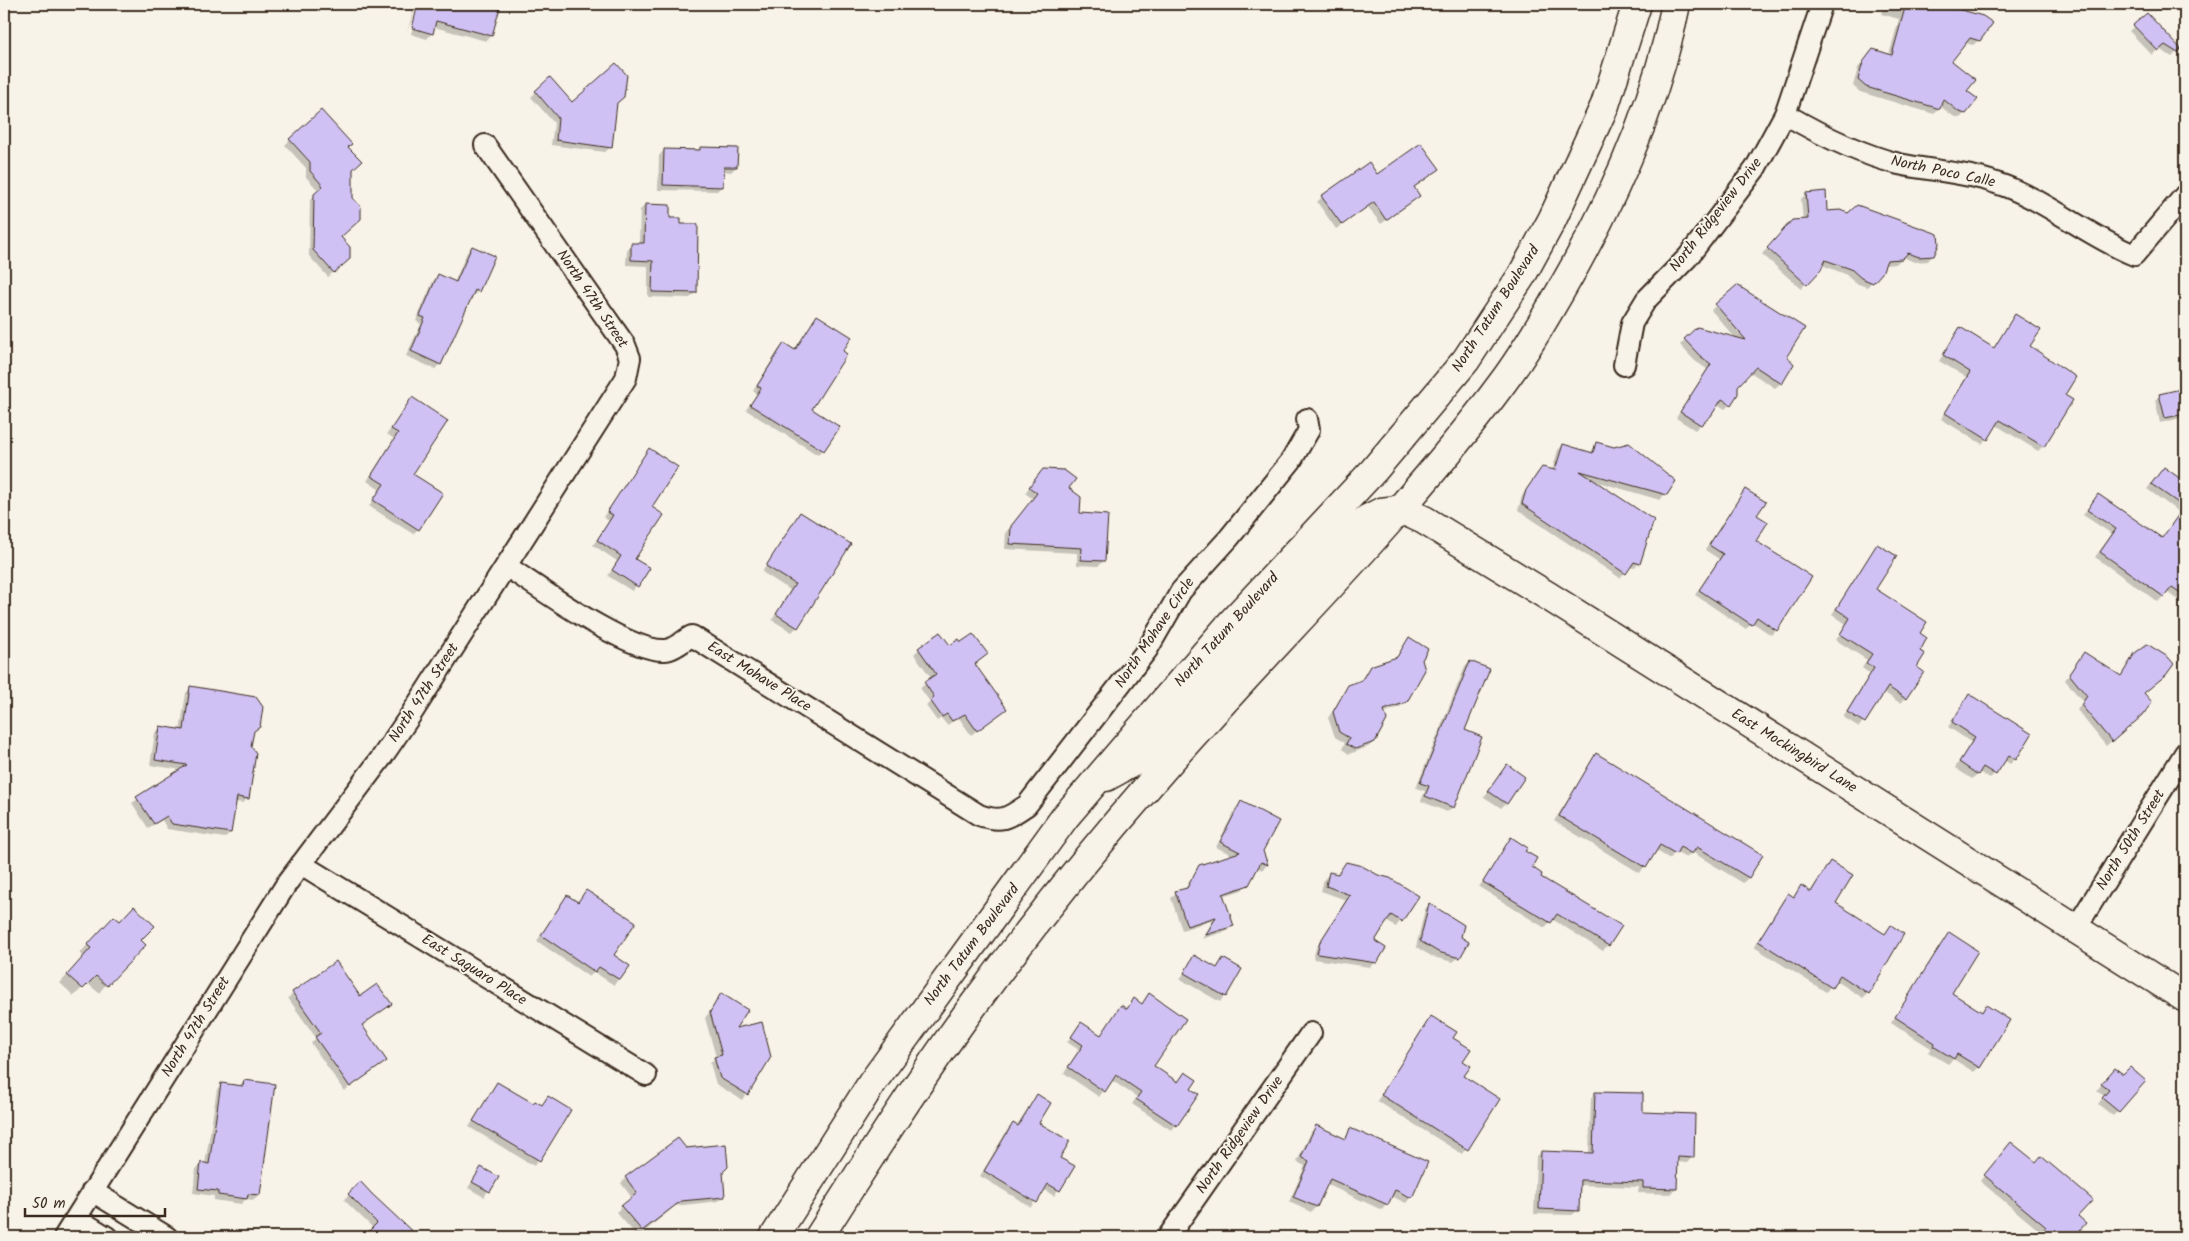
<svg xmlns="http://www.w3.org/2000/svg" width="2189" height="1241" viewBox="0 0 2189 1241" font-family="Kalam,sans-serif">
<style>
.shadow{fill:#0003}
.building{fill:#cfc1f3;stroke:#3b2a1e}
.lines{fill:none;stroke-linecap:round;stroke-linejoin:round}
.street-casing{stroke:#3b2a1e;stroke-width:24}
.secondary-casing{stroke:#3b2a1e;stroke-width:31}
.primary-casing{stroke:#3b2a1e;stroke-width:31}
.street{stroke:#f7f3e8;stroke-width:20}
.secondary{stroke:#f7f3e8;stroke-width:28}
.primary{stroke:#f7f3e8;stroke-width:28}
.labels{text-anchor:middle;dominant-baseline:central;stroke-width:4;stroke-linejoin:round;paint-order:stroke}
.street-label{font-size:15px;fill:#3b2a1e;stroke:#f7f3e8}
</style>
<rect width="100%" height="100%" fill="#f7f3e8"/>
<filter id="ink" filterUnits="userSpaceOnUse"><feTurbulence type="fractalNoise" baseFrequency=".02" numOctaves="2"/><feDisplacementMap in="SourceGraphic" scale="10" xChannelSelector="R" yChannelSelector="G"/><feConvolveMatrix kernelMatrix="1 2 1 2 8 2 1 2 1" color-interpolation-filters="sRGB"/></filter>
<g filter="url(#ink)">
<!-- shadow -->
<path class="shadow" d="M418,4l11,1 70,-1 -8,32 -5,5 -52,-14 -2,6 -5,6 -16,-5 8,-28h-3l-9,27 7,-26z
M1884,4h51l48,13 -4,23 -6,5 -8,-2 -15,18 16,30 -1,22 -5,5 -7,-2 -13,-10 -6,8 -74,-22 -7,-6 5,-18 10,-12 21,-1 10,-36 -18,-5z
M2085,4h15l-5,6z
M2147,15l33,34 -8,8 -13,-8 -7,6 -23,-24z
M536,92l36,12 44,-1 -5,44 -6,5 -54,-7 3,-22 -23,-26z
M290,140l57,7 5,22 -13,68 4,27 -15,13 -19,-21 1,-56 9,-9 -13,-14v-9l-21,-23z
M737,149l-1,18 -5,5 -8,-1 -1,15 -5,5 -59,-1 1,-34 5,-6z
M1438,169l-25,19v13l-32,23 -13,-17 -32,22 -19,-27 5,-5 55,-21z
M1806,194l20,18 107,43 -5,6 -14,1 -11,-5 -7,7 -12,1 -3,7 -14,15 -12,-4 -10,-9 -23,-9 -21,24 -39,-35 31,-33h10l-2,-22z
M645,205l35,20 16,68 -6,5 -42,-1v-31l-22,-1 1,-15 5,-6h7l1,-34z
M472,247l6,44 -5,5 -2,-1 -31,69 -5,5 -29,-13 15,-32 -5,-3 17,-40 6,-5 15,7 13,-31z
M1737,286l49,70 -5,27 -6,5 -25,-16 -14,14 -6,18 -5,5 -8,-5 -7,11 -15,15 -19,-12 31,-49 -12,-8 -15,-16 5,-5 51,-1 -25,-29z
M2015,316l13,31 36,48 -21,51 -5,5 -42,-26 -14,19 -41,-25 25,-42 -27,-16 17,-27 5,-5 32,20z
M817,317l-6,93 27,17 -20,28 -72,-45 11,-16 -4,-3 26,-42 5,-5 10,7z
M2185,390v46l-4,-18 -21,5 -5,-23 5,-5z
M412,399l-1,75 7,55 -5,5 -44,-28 11,-16 -13,-9 27,-42 -7,-5z
M1597,444l78,37 -15,19 -65,-19 44,82 -5,5 -5,-1 -9,11 -102,-68 4,-14 15,-23 5,-5 10,3 6,-21 5,-5 27,8z
M649,450l1,57 -17,52 15,10 -16,22 -24,-15 9,-15 -24,-16 16,-24 -6,-4z
M2164,468l21,16v120l-18,-12 -9,10 -63,-45 17,-23 -29,-19 15,-20 64,44 18,-26 -33,-24z
M1038,475l40,39 26,47 -6,5 -21,-1v-12l-72,-4 1,-17 27,-33 -8,-6z
M1746,490l9,25 -1,27 22,88 -5,5 -19,-13 -6,7 -51,-34 24,-36 -14,-9z
M800,514l-3,113 -5,5 -20,-12 18,-30 -28,-18z
M1878,545l-4,44 44,45v17l-13,47 -5,5 -17,-11 -24,35 -16,-10 27,-43 -8,-6 5,-8 -31,-20 10,-16 -14,-10z
M1409,639l12,21 -15,42 -6,5 -17,6 -9,29 -6,5 -19,7 -7,-5 3,-6 -10,-6 -7,-19 21,-32 10,-4 11,-15 25,-7z
M961,644l25,10 -12,11 31,44 -34,26 -12,-17 -12,7 -6,-7 -4,3 -11,-15 4,-4 -10,-14 12,-9 -18,-25 5,-5 31,-2z
M2136,654l7,40 -7,26 -30,26 -29,-36 6,-8 -18,-22 15,-21 40,18z
M1470,662l-6,69 -11,76 -6,5 -26,-11 4,-10 -9,-3 49,-121z
M191,688l61,44 -4,66 -5,5 -8,-1 -5,30 -5,6 -58,-9 -5,-9 -14,8 -16,-25 50,-33 -32,-5 5,-32 5,-5 20,3 6,-38z
M1969,696l46,63 -5,5 -6,-4 -14,19 -11,-7 -7,7 -17,-11 16,-26 -23,-15z
M4,730l1,27 -1,1z
M1597,755l165,100 -14,23 -5,5 -51,-31 -6,6 -11,-6 -5,7 -15,-9 -15,23 -86,-52z
M1507,766l-1,37 -5,5 -17,-11z
M1241,802l26,63 -5,5 -5,-3 -15,23 -19,6 9,30 -5,5 -25,8 11,-19 -31,10 -11,-32 5,-5 8,-3 16,-24 32,-11 -16,-8 20,-39z
M1511,839l13,13 6,15 9,10 81,50 -17,24 -51,-32 -7,9 -66,-41z
M1346,863l71,33 -21,31 -10,-6 -13,20 3,21 -6,5 -57,-8 3,-11 30,-48 -25,-9 3,-12 5,-5 8,1z
M1830,863l4,40 50,32 7,-8 -23,66 -5,5 -28,-18 -9,12 -72,-45 29,-47 5,-5 5,2 8,-10 9,5z
M586,891l26,65 16,10 -14,19 -20,-13 -5,5 -52,-36 25,-39 5,-5 10,6z
M1430,904l30,34 -1,19 -6,5 -20,-5 -17,-10 9,-38z
M106,925l34,16 -41,52 -12,-10 -13,13 -14,-13 24,-26 -4,-4z
M1949,934l1,60 31,18 5,-5 -7,60 -5,5 -21,-13 -5,5 -20,-12 3,-4 -40,-25z
M1195,957l21,12 7,-9 18,9 -21,33 -40,-23z
M293,993l67,5 30,6 -29,22 19,40 -36,25 -33,-48 5,-5 -28,-40z
M722,995l12,35 36,26 -28,44 -26,-16 -6,-21 6,-6 -11,-39z
M1149,995l4,72 24,16 8,-9 4,15 -13,36 -5,5 -39,-26 5,-7 -26,-17 -12,17 -35,-24 15,-23 -12,-8 14,-18 19,12 21,-29 5,3 8,-10 7,5z
M1431,1018l21,20 9,23 2,16 35,22 -36,55 -85,-53z
M2110,1074l34,7 -31,35 -15,-12 6,-8 -7,-6z
M244,1081l15,114 -5,5 -8,-1 -5,5 -27,-4v-4l-21,-3 3,-24 6,-5h3l12,-75 5,-5 17,2z
M497,1083l36,21 8,2 7,-8 21,12 -35,56 -65,-39z
M1596,1093l45,20 51,44 -5,6 -10,-1 -1,27 -5,5 -33,-1 1,-6 -61,-2v25l-6,5 -38,-1 2,-57 5,-5 48,2 2,-56z
M1037,1096l1,28 21,34 14,9 -19,29 -11,-7 -12,18 -51,-31 28,-47 5,-5 3,2z
M1316,1127l28,12 7,-9 60,67 -5,6 -15,-7 -9,14 -56,-26 -10,23 -5,5 -22,-10 16,-36 -8,-4 14,-30z
M2006,1149l71,68 1,14 7,6h-47l4,-4 -62,-52z
M686,1150l35,22 3,24 -5,5 -44,5 -37,31 -22,-25 16,-14 -11,-15 5,-5z
M481,1168l16,9 -13,20 -16,-9z
M360,1183l57,54h-52l8,-9 -29,-28z
M957,1230l12,7h-18z
M940,1234l6,3h-9z"/>
<!-- building -->
<path class="building" d="M418,4h83l-9,32 -56,-15 -3,13 -21,-6z
M1906,4h34l43,12 10,7 -13,18 -10,-3 -18,23 24,19 -9,11 11,8 -12,15 -7,-2 -16,-13 -3,10 -74,-22 -8,-7 5,-18 10,-13 19,6z
M2147,13l34,36 -3,4 -13,-8 -7,6 -25,-26z
M616,63l11,12 -3,22 -7,6 -5,45 -56,-8 2,-22 -23,-27 15,-14 22,25z
M321,110l31,34 -4,3 14,14 -9,8v29l8,9v12l-20,18 9,10v12l-16,14 -21,-23 1,-56 9,-8 -13,-15v-9l-21,-23z
M1421,143l19,26 -26,18 6,9 -34,24 -12,-18 -32,23 -21,-29 48,-34 8,12z
M700,147l38,1 -1,19h-13l-1,20 -60,-2 1,-36 36,1z
M1826,191l1,20 13,-1 8,3 9,-8 81,29 1,10 -5,12 -15,1 -11,-4 -6,6 -15,1 -5,13 -9,10 -12,-5 -10,-9 -26,-9 -4,10 -14,15 -40,-37 25,-28 16,-1 -2,-26z
M645,204l25,1v13h11v6h17l-1,69 -45,-1 1,-31 -22,-1v-17h13z
M472,246l23,10 -16,36 -4,-2 -34,75 -30,-14 14,-33 -5,-2 18,-42 18,8z
M1737,285l68,43 -18,28 7,8 -12,20 -26,-17 -18,19v8l-7,11 -9,-6 -11,17 -10,9 -21,-13 31,-48 -11,-8 -16,-17 13,-12 49,13 -31,-36z
M2015,314l26,16 -11,16 46,31 -11,18 8,5 -29,47 -44,-27 -12,20 -43,-27 25,-41 -27,-17 17,-28 34,21z
M817,315l35,22 -9,14 4,3 -35,55 28,18 -16,24 -74,-46 11,-17 -4,-2 27,-43 11,7z
M2185,388v26l-20,4 -6,-24z
M412,397l36,24 -35,53 30,19 -24,37 -46,-30 11,-16 -13,-8 27,-43 -7,-4z
M1596,442l18,5 15,-4 47,38 -9,14 -87,-24 74,49 -14,44 -6,-2 -8,12 -104,-70 4,-14 16,-23 13,3 8,-26 30,9z
M649,448l29,19 -26,40 12,8 -29,44 15,9 -12,19 -26,-17 9,-14 -24,-16 16,-25 -6,-3z
M2164,467l21,15v114l-13,-9 -8,10 -64,-45 16,-23 -29,-19 11,-16 64,44 22,-31 -33,-23z
M1043,469l21,1 12,9 -7,9 12,9 -1,16 28,2 -3,46 -24,-1 1,-12 -72,-4 1,-18 26,-33 -8,-6z
M1745,489l21,13 -9,13 11,7 -12,19 56,36 -35,54 -20,-14 -5,8 -53,-35 24,-36 -14,-9z
M800,512l51,32 -53,84 -22,-14 19,-30 -29,-18z
M1877,544l20,12 -21,33 51,33 -7,11 7,5 -7,13 5,3 -8,13 7,5 -18,27 -18,-12 -23,36 -18,-11 27,-44 -8,-5 6,-9 -32,-20 10,-16 -14,-9z
M940,632l10,13 9,-6 2,3 12,-8 15,20 -13,10 32,45 -30,22 -12,-17 -13,7 -5,-7 -5,3 -12,-17 4,-3 -10,-15 12,-8 -18,-26z
M1409,637l19,12 -6,11 3,10 -18,32 -23,8 3,10 -12,22 -20,7 -9,-5 3,-6 -10,-6 -6,-20 15,-27 14,-5 8,-14 27,-9z
M2147,644l21,13 6,7 -8,11 -22,18 8,9 -9,13 -31,27 -31,-37 6,-9 -18,-22 15,-22 37,24 14,-23z
M1470,661l20,8 -25,61 17,7 -28,71 -29,-12 4,-10 -9,-3z
M190,686l66,11 7,10 -3,20 -6,4 -3,15 5,7 -7,46 -12,-2 -6,36 -59,-9 -5,-8 -13,8 -18,-27 51,-32 -32,-5 5,-34 24,4z
M1969,694l63,40 -16,26 -7,-5 -13,20 -13,-8 -5,8 -19,-13 16,-25 -23,-15z
M1596,753l167,102 -14,23 -52,-31 -5,7 -12,-7 -4,7 -16,-9 -14,23 -87,-52z
M1507,764l18,13 -18,27 -19,-13z
M1241,801l38,20 -16,30 5,14 -7,-3 -12,23 -26,9 11,32 -28,9 10,-18 -29,9 -12,-35 12,-3 12,-23 41,-13 -20,-10z
M1511,837l17,11 -3,3 12,7 -5,9 10,7 -1,3 81,49 -13,20 -52,-32 -6,9 -68,-41z
M1830,861l23,14 -17,28 49,31 6,-9 13,9 -35,60 -29,-19 -8,13 -74,-47 30,-48 6,4 7,-12 10,7z
M1346,862l16,4 16,9 12,3 29,18 -17,26 -11,-7 -16,26 11,7 -9,15 -60,-9 3,-12 30,-47 -24,-9 3,-14 9,2z
M586,890l50,32 -22,33 16,11 -10,14 -21,-13 -4,5 -54,-37 26,-40 11,7z
M1429,903l35,22 -3,12 8,5 -9,16 -22,-6 -18,-11z
M134,906l21,20 -14,14 5,5 -39,41 -11,-10 -13,13 -16,-14 24,-27 -4,-3 27,-29 6,5z
M1949,932l29,19 -26,42 30,19 4,-7 24,15 -30,48 -23,-14 -3,5 -21,-13 2,-3 -40,-26z
M1194,955l23,13 6,-10 19,11 -16,28 -42,-24z
M336,961l24,35 17,-12 15,20 -30,21 25,36 -37,26 -35,-50 6,-4 -29,-41z
M721,993l27,17 -12,18 26,-6 9,35 -23,38 -28,-17 -6,-21 8,-2 -12,-43z
M1149,993l37,26 -32,47 24,16 7,-10 12,8 -6,9 8,5 -22,32 -41,-27 5,-7 -25,-17 -11,17 -37,-25 15,-22 -12,-8 10,-15 20,13 20,-30 6,4 7,-11 8,6z
M1431,1016l26,16 -4,6 18,11 -8,12 8,5 -7,10 36,23 -32,51 -87,-55z
M2130,1067l16,14 -27,31 -17,-14 7,-8 -8,-6 14,-16 8,6z
M244,1080l31,4 -15,111 -12,-1 -1,5 -29,-4v-4l-20,-2 3,-27 8,2 12,-81 22,3z
M497,1082l36,21 2,-2 7,4 6,-9 23,14 -31,51 -67,-40z
M1595,1092l48,1v19l52,2 -1,44 -16,-1 -1,32 -34,-1v-6l-63,-2 -1,31 -40,-2 2,-58 52,2z
M1037,1094l14,9 -12,20 31,18 -10,17 15,8 -15,25 -12,-7 -11,19 -53,-32 29,-48 5,3z
M1316,1125l30,14 4,-11 78,34 -16,36 -17,-8 -7,15 -58,-26 -13,28 -24,-10 16,-36 -8,-4z
M678,1138l8,10 40,-4 2,23 -5,5 2,25 -44,4 -39,30 -21,-25 16,-13 -12,-16z
M2011,1142l25,20 5,-6 52,44 -15,16 8,7 -12,14h-36l8,-10 -62,-52z
M481,1167l18,10 -9,15 -18,-10z
M360,1181l12,13 46,43h-55l14,-14 -29,-29z"/>
<g class="lines">
<defs>
<path id="street" d="M1785,114c36,21 74,40 114,50 32,7 66,8 97,19 50,16 89,52 138,72l51,-60
M1624,365l8,-42 14,-23 42,-43 67,-88 30,-55 37,-110
M506,566c34,22 121,86 159,84 8,0 19,-10 27,-14l287,179c23,8 29,3 48,-10l120,-155 34,-59 48,-53 62,-77 18,-31 -2,-11
M301,864l345,211
M2076,928l109,-175
M92,1191l75,46
M76,1218l31,19
M64,1237l223,-354 95,-126 28,-41 216,-338 4,-20 -5,-13 -140,-200
M1168,1237l143,-204"/>
<path id="secondary" d="M1400,509l24,11 124,76 637,402"/>
<path id="primary" d="M1106,777l36,-20 171,-190 54,-48 14,-7 17,-2
M774,1237l98,-154 193,-266 167,-195 142,-152 92,-110 56,-85 30,-55 53,-115 32,-101
M819,1237c50,-79 101,-159 156,-234 57,-78 118,-154 181,-226 115,-133 243,-254 347,-395 21,-28 39,-59 57,-90 52,-89 96,-187 116,-288"/>
</defs>
<!-- street casing -->
<use href="#street" class="street-casing"/>
<!-- secondary casing -->
<use href="#secondary" class="secondary-casing"/>
<!-- primary casing -->
<use href="#primary" class="primary-casing"/>
<!-- street -->
<use href="#street" class="street"/>
<!-- secondary -->
<use href="#secondary" class="secondary"/>
<!-- primary -->
<use href="#primary" class="primary"/>
</g>
</g>
<g class="labels">
<!-- street labels -->
<g class="street-label">
<text transform="translate(1943 172) rotate(12)">North Poco Calle</text>
<text transform="translate(1716 215) rotate(-52)">North Ridgeview Drive</text>
<text transform="translate(592 299) rotate(56)">North 47th Street</text>
<text transform="translate(1496 309) rotate(-57)">North Tatum Boulevard</text>
<text transform="translate(1227 630) rotate(-48)">North Tatum Boulevard</text>
<text transform="translate(1155 633) rotate(-56)">North Mohave Circle</text>
<text transform="translate(759 677) rotate(32)">East Mohave Place</text>
<text transform="translate(424 693) rotate(-57)">North 47th Street</text>
<text transform="translate(1794 751) rotate(32)">East Mockingbird Lane</text>
<text transform="translate(2131 840) rotate(-58)">North 50th Street</text>
<text transform="translate(972 945) rotate(-53)">North Tatum Boulevard</text>
<text transform="translate(474 970) rotate(32)">East Saguaro Place</text>
<text transform="translate(196 1027) rotate(-58)">North 47th Street</text>
<text transform="translate(1240 1135) rotate(-55)">North Ridgeview Drive</text>
</g>
</g>
<!-- margin -->
<rect width="2189" height="1241" fill="none" stroke="#f7f3e8" stroke-width="20"/>
<rect x="10" y="10" width="2169" height="1221" fill="none" stroke="#3b2a1e" stroke-width="2" filter="url(#ink)"/>
<!-- scale -->
<path d="M25 1208v8h140v-8" fill="none" stroke="#3b2a1e" stroke-width="2.5"/>
<text x="32" y="1208" font-size="15" fill="#3b2a1e" stroke="#f7f3e8" stroke-width="4" paint-order="stroke">50 m</text>
</svg>
